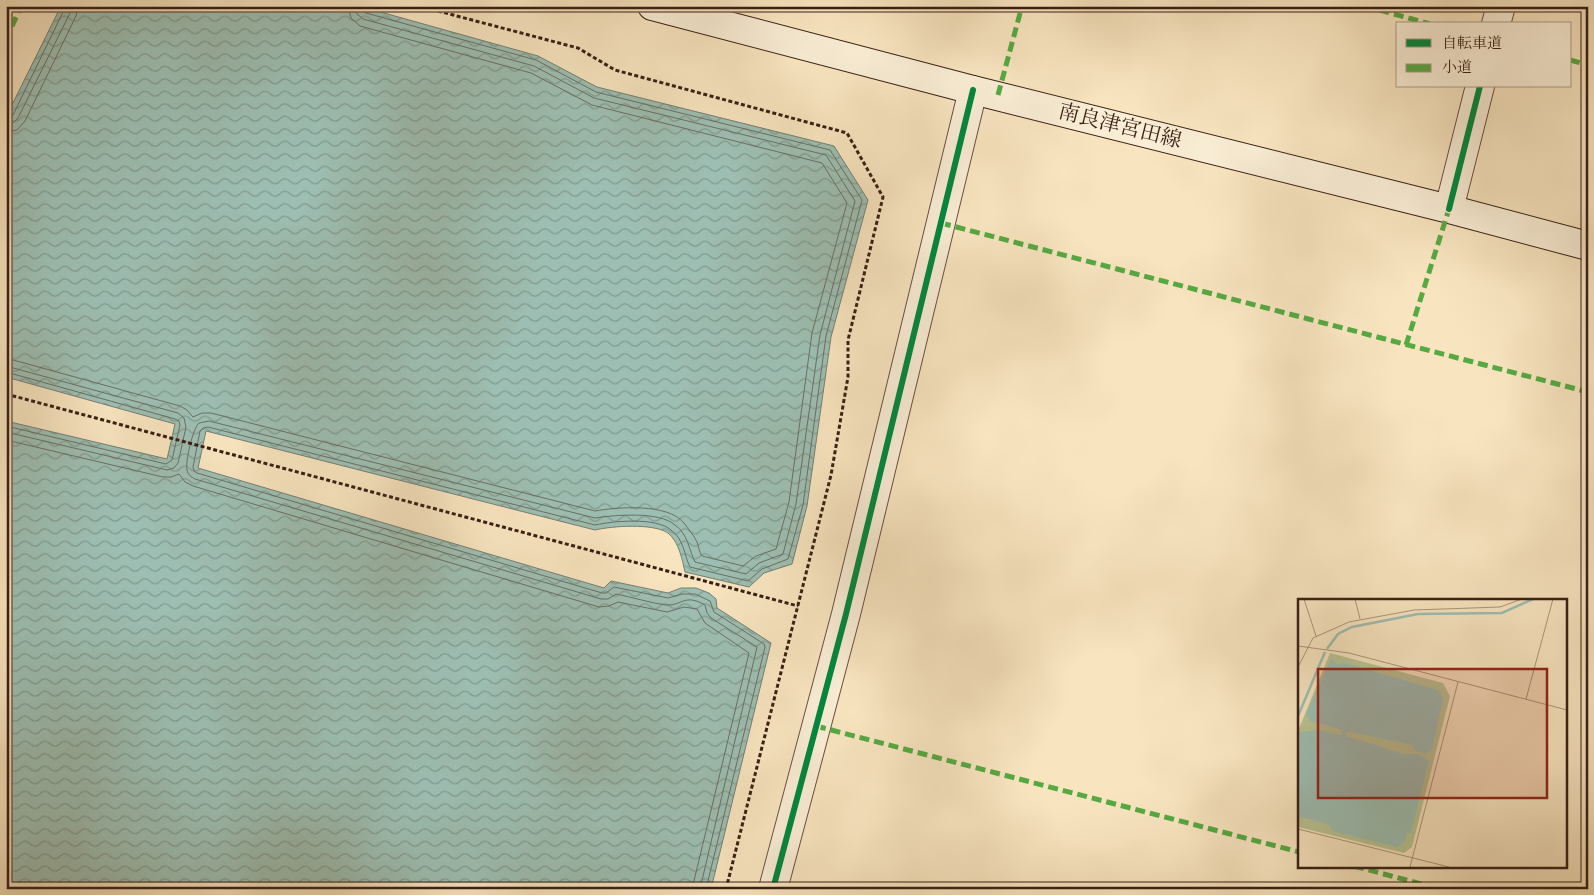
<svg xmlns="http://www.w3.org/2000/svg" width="1594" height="895" viewBox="0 0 1594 895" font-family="Cardo,'Noto Serif JP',serif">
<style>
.water{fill:url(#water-waves);stroke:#757f73}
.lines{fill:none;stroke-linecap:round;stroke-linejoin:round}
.shore{stroke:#6a6f64;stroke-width:1}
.tertiary-casing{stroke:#68503f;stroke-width:30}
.secondary-casing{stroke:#381f14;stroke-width:30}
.path{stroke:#381f14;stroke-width:3;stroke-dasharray:4 2.5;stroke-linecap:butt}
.tertiary{stroke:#faeed6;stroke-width:28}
.secondary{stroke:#faeed6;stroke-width:28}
.quiet{stroke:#55aa42;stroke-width:5;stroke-dasharray:10 5;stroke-linecap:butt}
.cycleway-casing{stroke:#faeed6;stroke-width:9}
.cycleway{stroke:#00873e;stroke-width:6}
.labels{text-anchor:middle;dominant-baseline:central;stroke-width:4;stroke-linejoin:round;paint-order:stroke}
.street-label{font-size:21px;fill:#381f14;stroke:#faeed6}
.inset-river{fill:none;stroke:#9dbfb3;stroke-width:2.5}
.inset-road{fill:none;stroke:#ab967b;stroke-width:1}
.view{fill:#8f2418;fill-opacity:0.15;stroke:#8f2418;stroke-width:2.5}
.inset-edge{fill:none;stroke:#381f14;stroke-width:2.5}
</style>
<defs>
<pattern id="water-waves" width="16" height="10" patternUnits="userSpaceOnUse" patternTransform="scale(1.25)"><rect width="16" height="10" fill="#9dbfb3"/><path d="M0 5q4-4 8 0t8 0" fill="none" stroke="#819b90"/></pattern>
</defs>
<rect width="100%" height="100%" fill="#f8e5c0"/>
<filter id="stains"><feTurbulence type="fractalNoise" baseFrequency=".004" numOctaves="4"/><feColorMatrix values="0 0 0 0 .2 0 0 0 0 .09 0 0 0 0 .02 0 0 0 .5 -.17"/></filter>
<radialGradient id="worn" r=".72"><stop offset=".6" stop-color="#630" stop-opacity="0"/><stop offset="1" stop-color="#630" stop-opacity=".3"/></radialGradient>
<!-- water -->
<path class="water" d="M61,6h298l179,50 59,31 237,59 34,54 -37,137 -24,169 -15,58 -28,9 -15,14 -64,-15c-3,-13 -6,-30 -17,-39 -15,-10 -56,-7 -73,-3l-389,-99 -8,37 406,120 7,-7 57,12 13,-5h15l13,5 7,6 1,9 54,35 -60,246h-705v-468l161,38 8,-35 -169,-47v-260z"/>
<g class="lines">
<!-- shore -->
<path class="shore" d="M355,6l2,8 6,5 171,47 60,32 232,57 29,46 -35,134 -24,169 -13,50 -24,9 -13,11 -51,-12c-6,-12 -7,-28 -20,-37 -16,-14 -60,-10 -80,-7l-386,-97 -10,2c-6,5 -14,39 -12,47 1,5 4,7 8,9l406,120h7l8,-5c16,3 34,9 50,11 16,1 18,-12 39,0l2,8 4,5 46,29 -57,242
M362,6v5l4,2 170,47 60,32 234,58 32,50 -36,136 -23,169 -15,54 -26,10 -14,12 -58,-14c-6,-12 -6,-28 -19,-37 -15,-13 -58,-9 -76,-5l-387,-98 -5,1 -3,3 -7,36 1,4 3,2 405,120h4l8,-6 54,11 14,-4h13l15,7 4,11 50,32 1,3 -59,242
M6,118l7,-3 51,-105 1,-4
M6,124l7,-1 5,-5 52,-105 1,-7
M6,132l11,-2 8,-9 51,-105 2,-10
M6,358l174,48 7,4 6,7 9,-4h9l384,98c22,-4 73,-8 89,12 4,6 10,12 13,19 2,5 2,10 5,14l41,10 13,-10 20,-7 13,-47 23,-169 35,-130 -25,-40 -230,-58 -61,-32 -171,-47 -9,-8 -3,-12
M6,366l172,47 6,5 2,9 -8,36 -4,5 -7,2 -161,-38
M6,372l169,47 4,2 1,4 -8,35 -6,4 -160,-38
M6,440l157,37h8l8,-3 6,8 8,4 406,121 10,-1 9,-4 49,10 17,-5 13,2 8,14 44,30 -57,236"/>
<defs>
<path id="tertiary" d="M1496,24l5,-18
M1449,209l31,-123
M773,889l73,-275 127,-524"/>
<path id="secondary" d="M652,6l321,84 476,119 139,37"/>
</defs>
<!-- tertiary casing -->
<use href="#tertiary" class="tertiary-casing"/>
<!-- secondary casing -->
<use href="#secondary" class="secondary-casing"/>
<!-- path -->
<path class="path" d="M419,6l159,42 37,22 232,63 36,64 -35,143v37l-17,98 -105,414
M6,394l792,212"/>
<!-- tertiary -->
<use href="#tertiary" class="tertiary"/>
<!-- secondary -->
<use href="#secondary" class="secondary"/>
<!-- quiet -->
<path class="quiet" d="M1365,6l65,18
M6,40l15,-34
M1570,60l18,5
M998,95l24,-89
M941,223l647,169
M1406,345l43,-136
M816,726l483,126
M1354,866l86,23"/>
<defs>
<path id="cycleway" d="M1449,209l31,-123
M773,889l73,-275 127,-524"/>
</defs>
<!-- cycleway casing -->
<use href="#cycleway" class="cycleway-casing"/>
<!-- cycleway -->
<use href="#cycleway" class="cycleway"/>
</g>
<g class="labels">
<!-- street labels -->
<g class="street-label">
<text transform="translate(1120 126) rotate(14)">南良津宮田線</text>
</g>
</g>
<!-- overview -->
<g transform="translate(1298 599)">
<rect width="269" height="269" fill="#f8e5c0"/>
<path d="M32,54l113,30 7,13 -38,151 -8,6 -106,-26v-96z" fill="#bac595"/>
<path d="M33,60l6,5 8,-1 93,27 5,8 -11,52 -7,4 -9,-3 -4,-6 -65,-14 -1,5 58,18h14l11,7 -18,72h-4l-1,7 -9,7 -64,-16 -5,-7 -22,-6h-8l2,-86 19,-2 22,5 2,-5 -33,-9 -4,-7z" fill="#9dbfb3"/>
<path class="inset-river" d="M29,50l11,-15 14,-7 66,-13 84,-1 31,-14M0,117l27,-64"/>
<path class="inset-road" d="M6,0l12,37M57,0l5,20M0,47l51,7 218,57M0,68l15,-29 36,-16 65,-12 86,-3 22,-8M228,100l27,-100M0,230l151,38M112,268l48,-185"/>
<path class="view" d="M20,70h229v129h-229z"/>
<rect width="269" height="269" class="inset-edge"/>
</g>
<!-- margin -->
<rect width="1594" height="895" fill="none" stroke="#f8e5c0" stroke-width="25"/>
<rect x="8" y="8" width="1579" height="880" fill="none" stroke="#381f14" stroke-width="2.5"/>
<rect x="12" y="12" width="1569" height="870" fill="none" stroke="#381f14"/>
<!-- legend -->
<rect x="1396" y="22" width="175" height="65" fill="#faeed6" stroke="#ac9b88"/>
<rect x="1406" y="39" width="25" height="8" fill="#00873e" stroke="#ac9b88"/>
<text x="1442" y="48" font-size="15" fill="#381f14">自転車道</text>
<rect x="1406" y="64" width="25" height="8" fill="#55aa42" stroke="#ac9b88"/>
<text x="1442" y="72" font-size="15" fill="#381f14">小道</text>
<rect width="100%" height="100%" filter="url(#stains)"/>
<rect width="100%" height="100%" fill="url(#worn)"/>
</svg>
